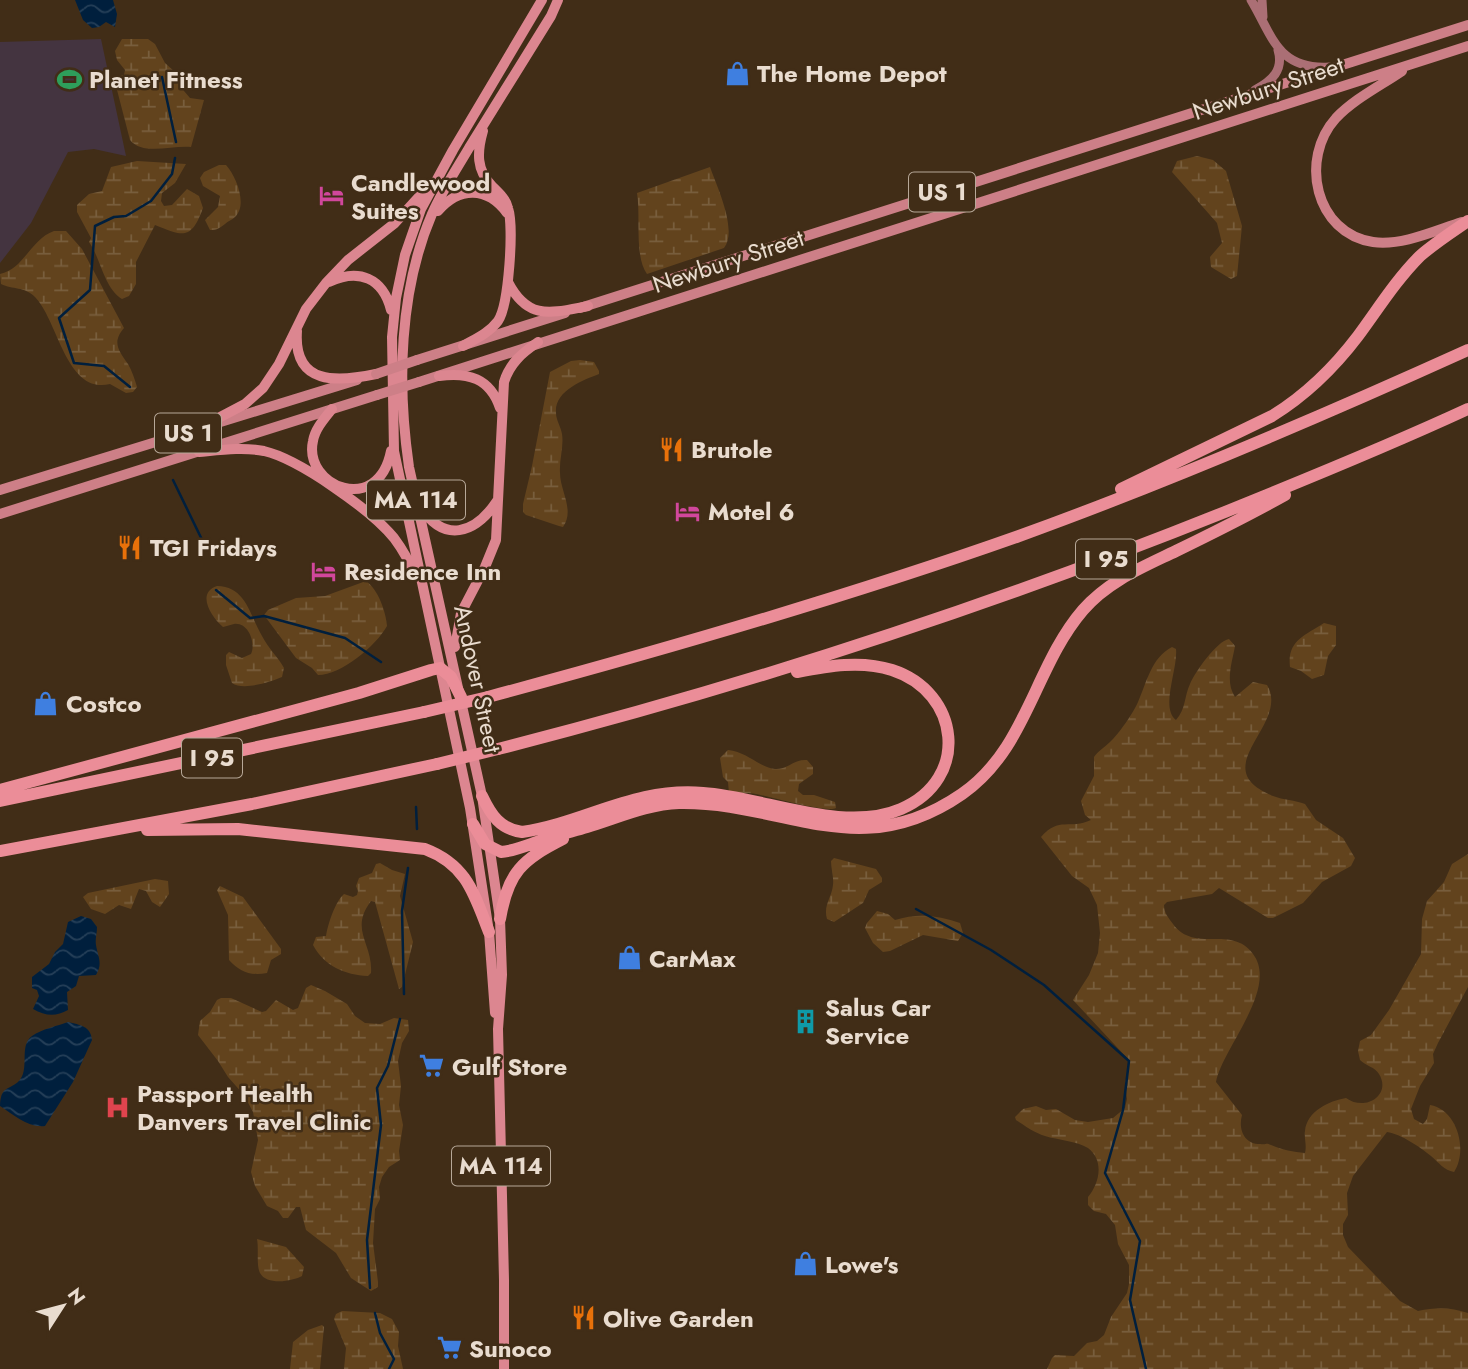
<svg xmlns="http://www.w3.org/2000/svg" width="1468" height="1369" viewBox="0 0 1468 1369" font-family="Jost,sans-serif">
<style>
.commercial{fill:#443440}
.wetland{fill:url(#wetland-marsh)}
.water{fill:url(#water-waves)}
.lines{fill:none;stroke-linecap:round;stroke-linejoin:round}
.stream{stroke:#001f3d;stroke-width:2.5}
.secondary{stroke:#ab6f75;stroke-width:9}
.primary{stroke:#cd7f87;stroke-width:10}
.trunk{stroke:#dc8690;stroke-width:10}
.motorway{stroke:#eb8d98;stroke-width:12}
.primary-bridge{stroke:#cd7f87;stroke-width:10}
.motorway-bridge{stroke:#eb8d98;stroke-width:12}
.labels{text-anchor:middle;dominant-baseline:central;stroke-width:5;stroke-linejoin:round;paint-order:stroke}
.shield{fill:#412d17;stroke:#b7a898;stroke-width:2}
.shield-label{font-size:23px;font-weight:bold;fill:#e9dccf}
.poi-label{font-size:24px;font-weight:bold;fill:#e9dccf;stroke:#412d17;text-anchor:start}
.street-label{font-size:24px;fill:#e9dccf;stroke:#412d17}
</style>
<defs>
<pattern id="wetland-marsh" width="20" height="14" patternUnits="userSpaceOnUse" patternTransform="scale(1.75)"><rect width="20" height="14" fill="#62431d"/><path d="M1 5h8M5 5V1M11 12h8M15 12V8" fill="none" stroke="#785e3d"/></pattern>
<pattern id="water-waves" width="16" height="10" patternUnits="userSpaceOnUse" patternTransform="scale(1.75)"><rect width="16" height="10" fill="#001f3d"/><path d="M0 5q4-4 8 0t8 0" fill="none" stroke="#253f58"/></pattern>
</defs>
<rect width="100%" height="100%" fill="#412d17"/>
<!-- commercial -->
<path class="commercial" d="M101,39l25,117 -32,-7 -26,3 -37,71 -31,40v-221z"/>
<!-- wetland -->
<path class="wetland" d="M122,39h26l7,5 10,19 10,9 9,19 6,7 14,2 -13,47c-19,-2 -48,9 -61,-7l-14,-54 3,-10 5,-1 1,-5 -8,-10 -2,-9z
M1197,156l16,4 13,11 16,55 -5,50 -6,3 -20,-12 -1,-10 12,-14 -5,-20 -45,-51 5,-11z
M137,161l49,3 -11,19 -13,10 -1,8 3,5 8,-1 15,-16 12,7 4,12c-12,33 -20,28 -48,17l-19,37v22l-7,12 -7,3c-18,-11 -21,-40 -33,-57l2,-4 -14,-26v-7l12,-11 13,-3 9,-24z
M219,165h7c10,11 22,40 9,52 -3,3 -7,4 -10,7 -6,4 -7,6 -15,6l-5,-10 13,-13 2,-11 -17,-10 -3,-8 4,-6z
M710,167c7,20 28,63 14,81l-77,26c-13,-18 -6,-57 -10,-81z
M54,231h12l16,18 42,79c-12,14 -6,22 4,36 4,7 7,16 9,23l-4,5 -7,1 -16,-9c-44,11 -52,-64 -75,-87 -11,-11 -22,-7 -34,-13l-1,-10c24,-5 31,-35 54,-43z
M580,360l14,2 5,9v3c-16,6 -45,17 -43,39 0,7 5,14 6,21 2,13 -3,26 -2,39 0,18 15,37 3,54l-4,-1 -33,-11 -3,-3v-8l9,-38 18,-94 21,-11z
M366,581c12,8 20,31 21,45 -11,20 -46,49 -69,49l-6,-7 -16,-10 -32,-43 4,-5 28,-12 29,-2z
M217,586c29,0 33,30 45,50 6,12 16,21 22,32l-2,9c-12,5 -39,14 -50,6l-6,-18v-10l3,-3 13,6 9,-4c5,-10 -2,-32 -17,-30 -4,1 -7,2 -11,3 -12,-10 -27,-34 -6,-41z
M1324,623l12,3v19l-8,11 -4,19 -12,4 -11,-8 -11,-4c-3,-26 14,-31 34,-44z
M1229,639l6,7c-3,17 -10,36 0,51l18,-15 14,3c24,40 -64,83 6,111 10,4 22,4 32,8l11,16 27,18 12,20 -4,8 -29,16 -19,21 -30,15h-5l-49,-30 -7,6 -45,8 -3,3c0,8 4,12 9,19 22,30 58,0 80,30 26,34 -31,95 -37,128l26,33c-4,14 2,29 18,29 8,1 5,-2 11,1 12,5 22,7 34,8 2,-8 -1,-14 0,-22 2,-20 24,-30 41,-33 19,14 46,-3 33,-24 -4,-7 -13,-8 -19,-14l-2,-9 2,-10 11,-6 18,-25 32,-56 1,-35 5,-18 17,-19 8,-18 16,-10v133l-30,56 -5,11 1,9 -14,23 -9,23 3,10 9,5 4,-5 3,-14c28,5 38,46 24,67 -10,-2 -15,-9 -23,-16 -11,-9 -30,-22 -44,-24l-34,44 -6,17 1,22 -5,9v11l5,12 52,54 18,10c19,-4 32,-4 50,2v56h-421l5,-11 3,-3 19,1 13,-13 10,-2 7,-6 7,-18 16,-24 2,-9v-19l-11,-21 -3,-19 -9,-11 -12,-3 -6,-6v-8c11,-13 17,-36 0,-49 -11,-7 -30,-8 -43,-12 -10,-3 -20,-10 -29,-16l-1,-3 8,-8 13,-3 10,4 10,-1 19,11 13,2 25,-4 12,-10 2,-9 -2,-17 4,-12 -1,-11 -55,-59 16,-25 9,-22 2,-20 -3,-28 -8,-17 -17,-12 -31,-39c18,-21 29,-7 50,-17l-6,-5 -4,-14 13,-25v-19c4,-6 10,-9 16,-15 8,-7 24,-30 28,-40 9,-20 13,-44 34,-55l4,2c2,20 -16,59 0,71 10,-11 8,-23 14,-36 5,-12 27,-43 39,-45z
M728,750c20,2 32,18 47,19 13,1 18,-10 32,-9l6,7v7l-14,10 -1,7 5,4h11l21,7 1,6c-10,5 -65,-11 -80,-14 -10,-2 -17,0 -27,-1l-1,-11 -5,-5 -3,-19z
M834,858l42,11 6,9v4l-13,8 -6,13 -29,19 -7,-3c-4,-14 5,-22 6,-34 1,-8 -2,-16 -2,-24z
M380,863l12,7 13,4 -5,22 13,46 -11,45 -3,2 -24,-87 -4,-1c-22,29 2,42 0,72l-3,3c-23,-1 -44,-10 -55,-31l3,-8 10,-1c2,-12 9,-34 18,-42l9,3 4,-2 1,-4 -2,-5 3,-8 13,-5 4,-9z
M155,879l13,2 1,13 -9,13 -8,-5 -6,-11 -7,-2 -8,20 -12,-4 -14,9 -14,-5 -8,-12 5,-4z
M220,886l23,11 38,52v5l-10,6 -4,13c-17,3 -27,-1 -38,-13l-1,-45 -11,-25z
M877,911l11,3 7,6c22,-7 43,-5 65,3l3,10 -5,8 -35,-6 -33,16 -7,1 -10,-9 -8,-15 2,-5z
M311,985l14,6 22,13 8,12 10,7 15,1 14,-6 14,2 1,11 -7,12 -4,18 3,25 -2,19 4,20 -4,26 1,9 -11,7 -7,10 -3,10 1,12 -5,10 -2,34 5,39v5l-7,4 -20,-13 -15,-25 -30,-23 -6,-23h-4l-8,11h-5l-5,-7 -11,-5 -12,-20 -4,-14 7,-32 -5,-28 -9,-17 -16,-18 -10,-16 -20,-26 2,-14 10,-9 7,-12 4,-2h10l31,14 4,-1 10,-11 17,10 5,-2 8,-20z
M257,1239l29,8 18,20 -2,9c-9,5 -35,10 -42,-3 -4,-8 -1,-24 -3,-34z
M342,1311l38,2 12,6 7,13 -1,14 5,23h-59l2,-21 -12,-29 2,-5z
M322,1325l2,2 -4,42h-30l3,-27 15,-12z"/>
<!-- water -->
<path class="water" d="M75,0h38l4,14 -2,13 -9,-5 -7,5 -7,1 -9,-8z
M81,916l10,3 6,8c0,7 -2,12 -1,18 2,12 7,18 0,30l-17,1 -3,10 -9,6 1,18c-12,7 -23,6 -35,-1l6,-13 -2,-6 -5,-2v-11l17,-13 6,-12 8,-8 5,-22z
M68,1022c12,3 23,4 24,18l-19,42 -28,44c-17,2 -31,-11 -45,-20 1,-20 7,-15 18,-24 13,-12 0,-36 14,-46 10,-7 25,-10 36,-14z"/>
<g class="lines">
<!-- stream -->
<path class="stream" d="M162,77l14,65
M130,387l-26,-21 -30,-3 -15,-45 31,-28 5,-64 19,-9 12,-1 25,-15 21,-27 3,-16
M173,480l34,70
M216,590l34,28 14,-2 81,22 36,24
M416,807l1,22
M916,909l75,41 53,35 85,76 -6,49 -18,63 35,68 -10,59 16,69
M404,994l-2,-83 6,-43
M370,1288l-3,-48 14,-115 -4,-37 11,-22 12,-47
M375,1313l5,20 14,26 -5,10"/>
<!-- secondary -->
<path class="secondary" d="M1251,0c22,37 27,70 78,67
M1262,0l1,17
M1255,90c17,-9 29,-20 23,-40"/>
<!-- primary -->
<path class="primary" d="M1402,71c-22,15 -48,28 -66,47 -37,41 -21,115 37,124 29,4 61,-11 89,-20
M580,308l888,-283
M417,360l148,-47
M419,382l1049,-336
M0,490l357,-110
M0,514l377,-119"/>
<!-- trunk -->
<path class="trunk" d="M438,211c21,-24 49,-25 69,2
M329,282c30,-14 54,-4 62,28
M508,282c20,39 43,31 80,24
M297,331c-4,55 41,51 79,43
M463,346c12,-7 26,-13 35,-25 11,-16 16,-95 10,-113 -2,-9 -9,-15 -16,-22 -16,-16 -15,-34 -9,-55
M439,376c29,-4 51,2 61,32
M332,409c-8,10 -17,20 -19,32 -10,45 65,76 78,10
M190,433l55,-29 18,-16 16,-24 27,-55 20,-26 22,-23 47,-37 30,-33
M199,452c22,-2 44,-5 65,-1 35,8 107,59 130,87 9,12 16,25 21,38
M420,506c24,38 55,28 77,-5
M455,647l6,-34 24,-46 11,-27 8,-158c6,-19 18,-29 34,-40
M495,1013l-6,-81 -19,-124 -76,-357 -2,-114 4,-39 9,-43 16,-46 32,-59 89,-150
M504,1369v-89l-6,-251 4,-54 -2,-56 -18,-123 -73,-329c-12,-83 -10,-176 23,-253 10,-23 24,-44 37,-66 27,-44 55,-88 82,-132l7,-16"/>
<!-- motorway -->
<path class="motorway" d="M1121,489l151,-73c34,-21 61,-47 86,-80 20,-27 38,-56 62,-80 15,-13 32,-24 48,-35
M488,697c179,-48 356,-99 531,-161 152,-55 301,-119 449,-186
M498,749c248,-63 490,-142 727,-237 82,-33 163,-66 243,-103
M0,790l359,-97 72,-23 9,-2 11,9 10,20
M482,796c9,19 18,33 40,36 63,-9 112,-45 181,-39 61,4 140,41 198,16 70,-30 59,-117 -9,-139 -31,-10 -64,-4 -95,2
M0,801l424,-89
M473,824l12,20 16,8c15,-1 31,-9 45,-13 14,-5 28,-8 41,-12 30,-9 60,-23 92,-24 105,-2 179,63 283,-9 65,-45 72,-127 121,-184 25,-29 60,-43 93,-59 37,-18 73,-36 109,-56
M147,830l91,-1 187,20c42,16 49,45 64,83
M0,851l252,-47 185,-40
M500,919c8,-47 22,-59 63,-80"/>
<!-- primary-bridge -->
<path class="primary-bridge" d="M376,374l41,-14
M377,395l42,-13"/>
<!-- motorway-bridge -->
<path class="motorway-bridge" d="M424,712l64,-15
M437,764l61,-15"/>
</g>
<!-- icons -->
<defs>
<symbol id="shop-bare" viewBox="-9 -9 18 18"><path d="M-5-2.5h2.3a2.7 3.5 0 0 1 5.4 0H5L5.5 6h-11ZM-1.5-2.5h3a1.5 2.3 0 0 0-3 0Z" fill="#3f7fe0" stroke="#412d17" stroke-width="2.5" paint-order="stroke"/></symbol>
<symbol id="stadium-bare" viewBox="-9 -9 18 18"><path d="M0-5a6.5 5 0 1 0 0 10a6.5 5 0 1 0 0-10ZM-3.5-1.8h7v3.6h-7Z" fill="#2e9e5b" stroke="#412d17" stroke-width="2.5" paint-order="stroke"/></symbol>
<symbol id="hotel-bare" viewBox="-9 -9 18 18"><path d="M-6-4.5h1.5V1H6V5H4.5V3h-9V5H-6ZM-4 0a1.8 1.8 0 1 1 3.6 0ZM.5 0V-2.5h3Q6-2.5 6 0Z" fill="#d1479c" stroke="#412d17" stroke-width="2.5" paint-order="stroke"/></symbol>
<symbol id="restaurant-bare" viewBox="-9 -9 18 18"><path d="M-5-6h1v4h1v-4h1v4h1v-4h1v5L-1.5 .5V6h-2V.5L-5-1ZM5-6V6H3V1.5H1.5Q1.5-4 5-6Z" fill="#e8710a" stroke="#412d17" stroke-width="2.5" paint-order="stroke"/></symbol>
<symbol id="building-bare" viewBox="-9 -9 18 18"><path d="M-4-6H4V6H1V3H-1V6H-4ZM-2.5-4.3h1.7v1.8h-1.7ZM.8-4.3h1.7v1.8H.8ZM-2.5-1h1.7V.8h-1.7ZM.8-1h1.7V.8H.8Z" fill="#0f9aa8" stroke="#412d17" stroke-width="2.5" paint-order="stroke"/></symbol>
<symbol id="supermarket-bare" viewBox="-9 -9 18 18"><path d="M-6-5.5h2.5l.6 2H6L4.5 2H-2.5L-4.4-4H-6ZM-1.5 3.2a1.3 1.3 0 1 0 .1 0ZM3 3.2a1.3 1.3 0 1 0 .1 0Z" fill="#3f7fe0" stroke="#412d17" stroke-width="2.5" paint-order="stroke"/></symbol>
<symbol id="hospital-bare" viewBox="-9 -9 18 18"><path d="M-5-5h3v3.5h4V-5h3V5h-3V1.5h-4V5h-3Z" fill="#e0444e" stroke="#412d17" stroke-width="2.5" paint-order="stroke"/></symbol>
</defs>
<g fill-rule="evenodd">
<use href="#shop-bare" x="720" y="56" width="35" height="35"/>
<use href="#stadium-bare" x="52" y="62" width="35" height="35"/>
<use href="#hotel-bare" x="314" y="178" width="35" height="35"/>
<use href="#restaurant-bare" x="654" y="432" width="35" height="35"/>
<use href="#hotel-bare" x="670" y="494" width="35" height="35"/>
<use href="#restaurant-bare" x="112" y="530" width="35" height="35"/>
<use href="#hotel-bare" x="306" y="554" width="35" height="35"/>
<use href="#shop-bare" x="28" y="686" width="35" height="35"/>
<use href="#shop-bare" x="612" y="940" width="35" height="35"/>
<use href="#building-bare" x="788" y="1004" width="35" height="35"/>
<use href="#supermarket-bare" x="414" y="1048" width="35" height="35"/>
<use href="#hospital-bare" x="100" y="1090" width="35" height="35"/>
<use href="#shop-bare" x="788" y="1246" width="35" height="35"/>
<use href="#restaurant-bare" x="566" y="1300" width="35" height="35"/>
<use href="#supermarket-bare" x="432" y="1330" width="35" height="35"/>
</g>
<g class="labels">
<!-- shield labels -->
<g class="shield">
<rect x="909" y="172.5" width="66" height="39" rx="5"/>
<rect x="155" y="413.5" width="66" height="39" rx="5"/>
<rect x="367" y="480.5" width="98" height="39" rx="5"/>
<rect x="1076" y="539.5" width="60" height="39" rx="5"/>
<rect x="182" y="738.5" width="60" height="39" rx="5"/>
<rect x="452" y="1146.5" width="98" height="39" rx="5"/>
</g>
<g class="shield-label">
<text x="942" y="192">US 1</text>
<text x="188" y="433">US 1</text>
<text x="416" y="500">MA 114</text>
<text x="1106" y="559">I 95</text>
<text x="212" y="758">I 95</text>
<text x="501" y="1166">MA 114</text>
</g>
<!-- poi labels -->
<g class="poi-label">
<text x="757" y="73">The Home Depot</text>
<text x="89" y="79">Planet Fitness</text>
<text x="351" y="182">Candlewood<tspan x="351" dy="28">Suites</tspan></text>
<text x="691" y="449">Brutole</text>
<text x="708" y="511">Motel 6</text>
<text x="150" y="547">TGI Fridays</text>
<text x="344" y="571">Residence Inn</text>
<text x="66" y="703">Costco</text>
<text x="649" y="958">CarMax</text>
<text x="825" y="1007">Salus Car<tspan x="825" dy="28">Service</tspan></text>
<text x="452" y="1066">Gulf Store</text>
<text x="137" y="1093">Passport Health<tspan x="137" dy="28">Danvers Travel Clinic</tspan></text>
<text x="825" y="1264">Lowe's</text>
<text x="603" y="1318">Olive Garden</text>
<text x="469" y="1348">Sunoco</text>
</g>
<!-- street labels -->
<g class="street-label">
<text transform="translate(1268 88) rotate(-18)">Newbury Street</text>
<text transform="translate(728 261) rotate(-18)">Newbury Street</text>
<text transform="translate(478 679) rotate(78)">Andover Street</text>
</g>
</g>
<!-- north arrow -->
<g transform="translate(63 1306) rotate(54)" stroke="#412d17" stroke-width="5" paint-order="stroke">
<path d="M0-5L12 26L0 18L-12 26Z" fill="#e9dccf"/>
<text y="-10" font-size="19" font-weight="bold" text-anchor="middle" fill="#e9dccf">N</text>
</g>
</svg>
